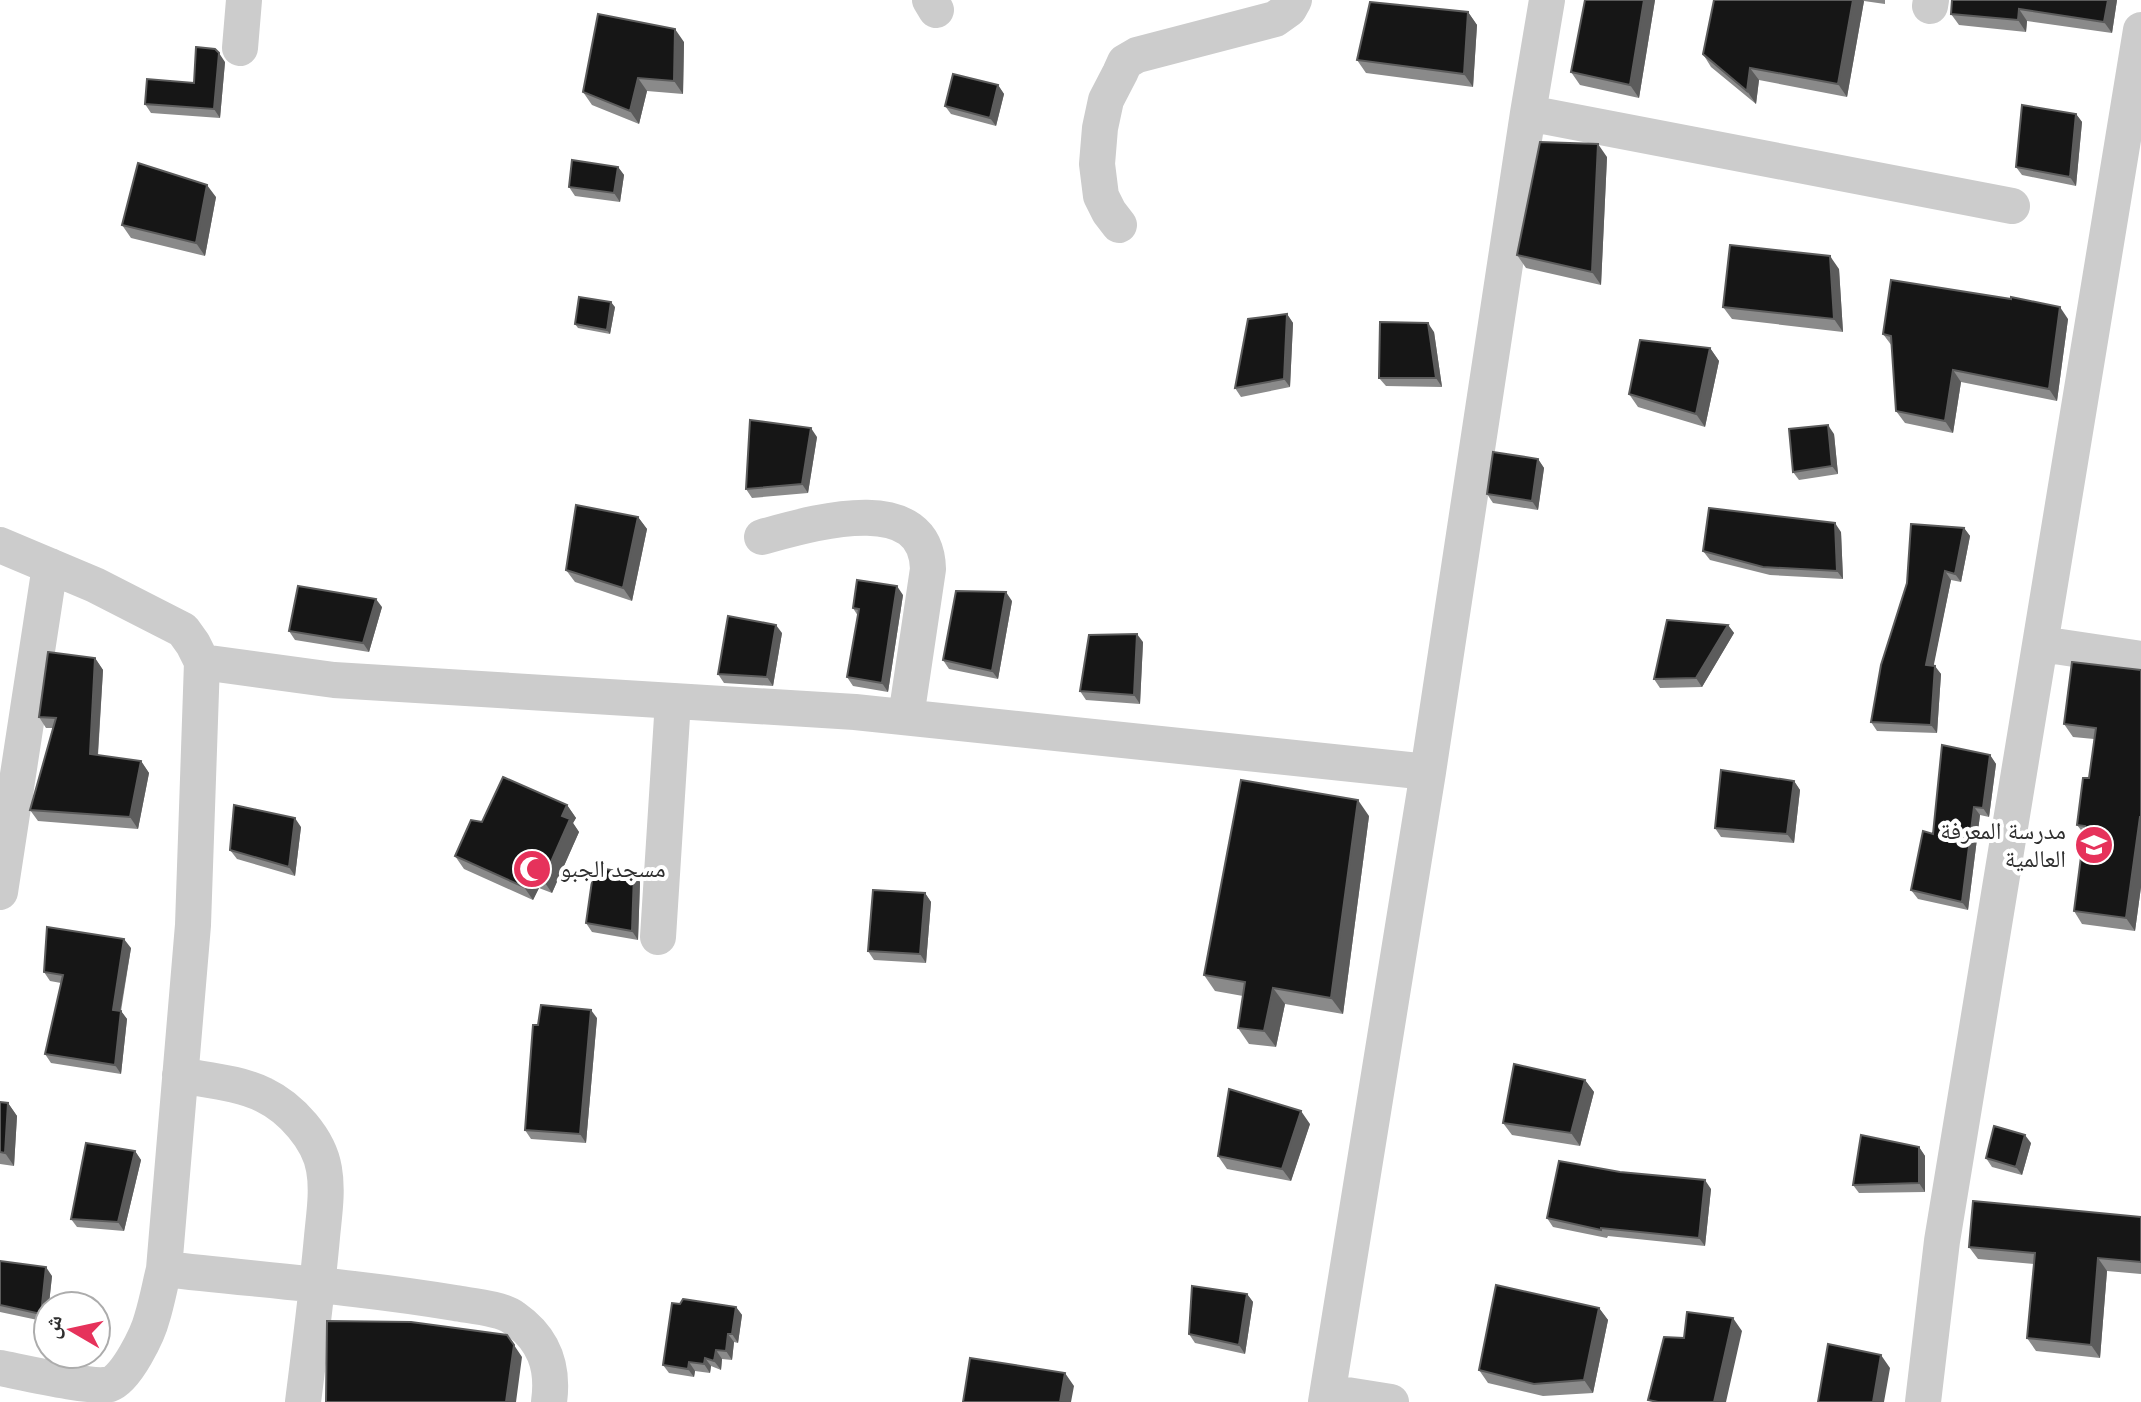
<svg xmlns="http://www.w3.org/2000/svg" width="2141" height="1402" viewBox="0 0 2141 1402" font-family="'Fira Sans','Noto Naskh Arabic',sans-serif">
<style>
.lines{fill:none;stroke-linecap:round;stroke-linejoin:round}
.street{stroke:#ccc;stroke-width:36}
.wall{fill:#8a8a8a}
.shaded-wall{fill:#5c5c5c}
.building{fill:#161616;stroke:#5c5c5c;stroke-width:2}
.labels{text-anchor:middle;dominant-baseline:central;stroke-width:8;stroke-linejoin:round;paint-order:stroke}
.poi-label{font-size:24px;fill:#2f2f2f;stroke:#fff;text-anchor:end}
</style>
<rect width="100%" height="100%" fill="#fff"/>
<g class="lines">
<!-- street -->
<path class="street" d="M930,0l6,10
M1930,6l1,-6
M240,48l4,-48
M1528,113l484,93
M1119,225l-10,-13 -8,-16 -4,-32 3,-36 6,-28 14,-27 5,-11 12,-7 138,-36 14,-10 5,-9
M762,537c48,-13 164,-49 166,32l-22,148
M0,545l95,40 88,45 10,14 9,18 -9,263 -29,344c-4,16 -7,33 -12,49 -4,16 -26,61 -42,66 -16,5 -89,-12 -110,-16
M2041,644l100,15
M202,662l132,18 521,32 573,60
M0,892l50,-326
M658,937l15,-236
M180,1075c26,5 61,8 84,20 27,13 55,44 60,74 4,22 0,46 -2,68 -5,55 -12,110 -19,165
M164,1269c97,11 195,18 291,34 16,3 46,5 59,15 30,21 40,48 35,84
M1328,1392l63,10
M1326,1402l102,-630 100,-659 19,-113
M1923,1402l19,-161 199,-1211"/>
</g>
<!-- wall -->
<path class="wall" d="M1585,0h70l-16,98 -59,-13 -9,-13z
M1714,0h171v4l-21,-3 -17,96 -88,-17 -3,24 -45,-37 -8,-13z
M2117,0l-5,33 -85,-12 -1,11 -67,-7 -8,-11z
M1468,12l9,13 -4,62 -107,-14 -9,-13z
M684,42l-1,52 -36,-3 -8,33 -47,-19 -9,-13z
M225,62l-5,56 -69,-5 -6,-9 49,-21z
M998,85l6,9 -8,32 -45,-12 -6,-8z
M2076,114l6,8 -6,64 -54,-11 -6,-8z
M1607,157l-6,128 -75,-17 -9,-13z
M618,167l6,8 -4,27 -45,-6 -6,-9z
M216,197l-11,59 -74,-18 -9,-13z
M1839,269l4,63 -111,-13 -9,-12z
M615,307l-5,27 -32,-6 -3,-4z
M1287,314l6,9 -3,64 -49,10 -6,-9z
M2068,319l-11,82 -96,-19 -8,51 -48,-10 -9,-12 -4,-65 -9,-12z
M1434,332l8,55 -56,-1 -7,-8z
M1710,348l9,13 -14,66 -67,-20 -9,-13z
M1834,434l4,40 -39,6 -6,-8z
M817,437l-9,56 -56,5 -6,-9z
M1538,459l6,9 -6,42 -45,-7 -6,-9z
M638,517l9,12 -15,72 -57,-19 -9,-12z
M1964,528l6,8 -9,46 -10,-2 -18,86 8,8 -4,59 -60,-2 -6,-9z
M1841,532l2,47 -73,-4 -60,-15 -7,-9z
M903,595l-15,97 -35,-6 -6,-9 11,-61 -5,-8z
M1012,601l-14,78 -49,-10 -6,-9z
M382,607l-13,45 -74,-12 -6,-9z
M1728,625l6,8 -32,54 -42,1 -6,-9z
M782,633l-9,53 -49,-3 -6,-9z
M1143,642l-3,62 -54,-4 -6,-9z
M95,658l8,12 -5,86 43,5 8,12 -11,56 -100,-8 -8,-11 23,-82h-7l-7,-11z
M2141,670v217l-6,44 -53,-7 -8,-13 10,-77 -7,-9 12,-47 5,-39 -21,-2 -9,-13z
M1990,755l6,9 -7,53 -9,-2 -12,95 -50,-11 -7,-9 22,-56z
M1794,781l6,9 -6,53 -73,-6 -6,-9z
M567,805l9,13 -3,5 6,9 -27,61 -13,-5 -6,12 -69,-31 -9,-13 27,-34z
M1369,816l-26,198 -58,-10 -9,43 -27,-3 -11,-16 5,-32 -28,-5 -11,-16z
M301,827l-6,49 -58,-17 -7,-9z
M634,874l6,8 -2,58 -46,-8 -6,-9z
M925,893l6,9 -5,61 -52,-3 -6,-9z
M131,948l-10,63 6,8 -6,55 -70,-11 -6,-9 16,-71 -11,-2 -6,-9z
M597,1018l-11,125 -55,-4 -6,-9 13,-105z
M1585,1080l9,12 -14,54 -68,-11 -9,-12z
M0,1102l8,1 9,13 -3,50 -14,-2z
M1310,1124l-19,57 -64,-12 -9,-13z
M2031,1143l-9,32 -30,-8 -6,-9z
M1919,1147l6,9v36l-66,1 -6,-8z
M135,1151l6,9 -17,71 -47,-4 -6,-8z
M1711,1189l-6,57 -97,-10 -1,2 -54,-11 -6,-9z
M2141,1217v57l-34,-3 -7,87 -64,-7 -9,-13 7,-74 -56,-5 -9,-12z
M0,1261l52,15 -5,46 -47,-10z
M1247,1294l6,8 -8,52 -50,-11 -6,-9z
M680,1304l56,3 6,8 -4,28 -4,-1 -2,18 -10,-1 -1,11 -10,-4 -1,7 -15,-2 -1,6 -25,-4 -6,-8z
M1599,1308l9,12 -15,73 -50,3 -55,-13 -9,-13z"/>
<!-- shaded-wall -->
<path class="shaded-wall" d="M1644,0h11l-16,98 -9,-13z
M1853,0h10l1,1 -17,96 -9,-13z
M2108,0h9l-5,33 -8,-11z
M2019,9l8,12 -1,11 -8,-12z
M1468,12l9,13 -4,62 -9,-13z
M675,29l9,13 -1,52 -9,-13z
M219,53l6,9 -5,56 -6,-9z
M1750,68l9,12 -3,24 -9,-13z
M638,78l9,13 -8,33 -9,-13z
M998,85l6,9 -8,32 -6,-8z
M2076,114l6,8 -6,64 -6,-9z
M1598,144l9,13 -6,128 -9,-13z
M618,167l6,8 -4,27 -6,-9z
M207,185l9,12 -11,59 -9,-13z
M1830,256l9,13 4,63 -9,-13z
M611,302l4,5 -5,27 -3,-4z
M2060,307l8,12 -11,82 -8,-12z
M1287,314l6,9 -3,64 -6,-8z
M1428,323l6,9 8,55 -6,-9z
M1710,348l9,13 -14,66 -9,-13z
M1953,370l8,12 -8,51 -8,-12z
M1828,425l6,9 4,40 -6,-8z
M811,428l6,9 -9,56 -6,-9z
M1538,459l6,9 -6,42 -6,-9z
M638,517l9,12 -15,72 -9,-13z
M1835,523l6,9 2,47 -6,-8z
M1964,528l6,8 -9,46 -6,-8z
M1945,571l6,9 -19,94 -6,-9z
M897,586l6,9 -15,97 -6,-9z
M1006,592l6,9 -14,78 -6,-8z
M376,599l6,8 -13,45 -6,-9z
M776,625l6,8 -9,53 -6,-9z
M1728,625l6,8 -32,54 -6,-9z
M1137,634l6,8 -3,62 -6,-9z
M95,658l8,12 -6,96 -7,-12z
M1935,666l6,8 -4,59 -6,-8z
M1990,755l6,9 -7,53 -6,-9z
M141,761l8,12 -11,56 -8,-12z
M1794,781l6,9 -6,53 -7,-9z
M1358,800l11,16 -26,198 -12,-16z
M567,805l9,13 -3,5 6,9 -27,61 -9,-13 19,-64z
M1974,807l6,8 -12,95 -6,-8z
M2140,817l1,1v69l-6,44 -9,-13z
M295,818l6,9 -6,49 -6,-9z
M634,874l6,8 -2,58 -6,-9z
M530,875l9,13 -6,12 -9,-13z
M925,893l6,9 -5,61 -6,-9z
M124,939l7,9 -12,70 -6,-8z
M1273,988l12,16 -9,43 -12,-16z
M591,1010l6,8 -11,125 -6,-9z
M121,1011l6,8 -6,55 -6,-9z
M1585,1080l9,12 -14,54 -9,-13z
M8,1103l9,13 -3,50 -9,-13z
M1301,1111l9,13 -19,57 -9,-12z
M2025,1135l6,8 -9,32 -6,-8z
M1919,1147l6,9v36l-6,-9z
M135,1151l6,9 -17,71 -6,-9z
M1705,1180l6,9 -6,57 -6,-8z
M2098,1258l9,13 -7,87 -9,-13z
M46,1267l6,9 -5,46 -6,-8z
M1247,1294l6,8 -8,52 -6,-9z
M736,1307l6,8 -4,28 -6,-9z
M1599,1308l9,12 -15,73 -9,-13z
M1733,1318l9,13 -16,71h-12z
M728,1334l6,8 -2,18 -6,-9z
M514,1345l8,12 -6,45h-10z
M716,1350l6,9 -1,11 -7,-9z
M1881,1355l9,13 -6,34h-11z
M705,1358l6,8 -1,7 -6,-9z
M689,1362l6,9 -1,6 -6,-8z
M1065,1373l9,13 -3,16h-11z"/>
<!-- building -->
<path class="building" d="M1585,0h59l-14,85 -59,-13z
M1714,0h139l-15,84 -88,-16 -3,23 -44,-37z
M1952,0h156l-4,22 -85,-13 -1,11 -67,-6z
M1370,2l98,10 -4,62 -107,-14z
M598,14l77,15 -1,52 -36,-3 -8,33 -47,-19z
M196,47l19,2 4,4 -5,56 -69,-5 2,-25 47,4z
M953,74l45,11 -8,33 -45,-12z
M2022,105l54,9 -6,63 -54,-10z
M1540,142l58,2 -6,128 -75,-17z
M572,160l46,7 -4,26 -45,-6z
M138,163l69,22 -11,58 -74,-18z
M1730,245l100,11 4,63 -111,-12z
M1891,280l120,19v-2l49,10 -11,82 -96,-19 -8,51 -49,-10 -5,-75 -8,-2z
M579,297l32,5 -4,28 -32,-6z
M1287,314l-3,65 -49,9 13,-69z
M1380,322l48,1 8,55h-57z
M1640,340l70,8 -14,66 -67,-20z
M750,420l61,8 -9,56 -56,5z
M1828,425l4,41 -39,6 -4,-43z
M1493,452l45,7 -6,42 -45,-7z
M576,505l62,12 -15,71 -57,-18z
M1709,508l126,15 2,48 -74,-4 -60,-16z
M1911,524l53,4 -9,46 -10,-3 -19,94 9,1 -4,59 -60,-3 10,-57 26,-82z
M857,580l40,6 -15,97 -35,-6 12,-68 -6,-1z
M298,586l78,13 -13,44 -74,-12z
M956,591l50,1 -14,79 -49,-11z
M728,616l48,9 -9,52 -49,-3z
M1667,620l61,5 -32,53 -42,1z
M1137,634l-3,61 -54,-4 9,-56z
M48,652l47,6 -5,96 51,7 -11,56 -100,-7 26,-92 -17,-1z
M2072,662l69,8v147h-1l-14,101 -52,-7 11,-85 -8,-1 6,-47h6l7,-50 -32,-4z
M1942,745l48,10 -7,53 -9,-1 -12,95 -51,-12 12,-59 10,3z
M1721,770l73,11 -7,53 -72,-6z
M503,777l64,28 -5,11 8,3 -27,61 -13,-5 -6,12 -69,-31 16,-36 11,2z
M1241,780l117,20 -27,198 -58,-10 -9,43 -26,-3 7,-46 -41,-7z
M234,805l61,13 -6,49 -59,-17z
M594,867l40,7 -2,57 -46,-8z
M873,890l52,3 -5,61 -52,-3z
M47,927l77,12 -11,71 8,1 -6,54 -70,-11 18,-79 -19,-3z
M541,1005l50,5 -11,124 -55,-4 8,-105h5z
M1514,1064l71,16 -14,53 -68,-10z
M1229,1089l72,22 -19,58 -64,-13z
M0,1102l8,1 -3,50 -5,-1z
M1994,1126l31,9 -9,32 -30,-9z
M1861,1135l58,12v36l-66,2z
M86,1143l49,8 -17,71 -47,-3z
M1559,1161l61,11 85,8 -6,58 -98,-10v2l-54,-12z
M1973,1201l168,16v45l-43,-4 -7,87 -64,-7 8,-85 -66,-6z
M0,1261l46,6 -5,47 -41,-9z
M1496,1285l103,23 -15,72 -50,4 -55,-14z
M1192,1286l55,8 -8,51 -50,-11z
M683,1299l53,8 -4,27h-4l-2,17 -10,-1 -2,11 -9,-3 -1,6 -15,-2 -1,7 -25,-4 9,-62 8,1z
M1687,1312l46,6 -19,84h-56l-10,-2 16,-63 20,1z
M327,1321l84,1 96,13 7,10 -8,57h-180z
M1828,1344l53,11 -8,47h-55z
M970,1358l95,15 -5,29h-97z"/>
<!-- icons -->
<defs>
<symbol id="school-disc" viewBox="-11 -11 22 22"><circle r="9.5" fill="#e6325b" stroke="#fff"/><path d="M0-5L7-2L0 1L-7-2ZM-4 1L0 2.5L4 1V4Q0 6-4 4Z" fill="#fff"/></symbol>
<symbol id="mosque-disc" viewBox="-11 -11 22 22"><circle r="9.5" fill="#e6325b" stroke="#fff"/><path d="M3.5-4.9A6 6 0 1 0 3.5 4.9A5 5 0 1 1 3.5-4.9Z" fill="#fff"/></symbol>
</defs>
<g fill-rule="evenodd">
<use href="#school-disc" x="2072" y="823" width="44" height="44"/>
<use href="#mosque-disc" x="510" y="847" width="44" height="44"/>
</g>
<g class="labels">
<!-- poi labels -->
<g class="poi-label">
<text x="2066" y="831">مدرسة المعرفة<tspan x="2066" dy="28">العالمية</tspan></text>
<text x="560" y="869" text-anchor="start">مسجد الجبو</text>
</g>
</g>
<!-- north arrow -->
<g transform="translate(72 1330) rotate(279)"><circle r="38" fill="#ffffff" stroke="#acacac" stroke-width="2"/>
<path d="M0-6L14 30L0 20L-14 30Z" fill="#e6325b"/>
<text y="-12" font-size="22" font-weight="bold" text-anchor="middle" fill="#2f2f2f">ش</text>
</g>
</svg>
